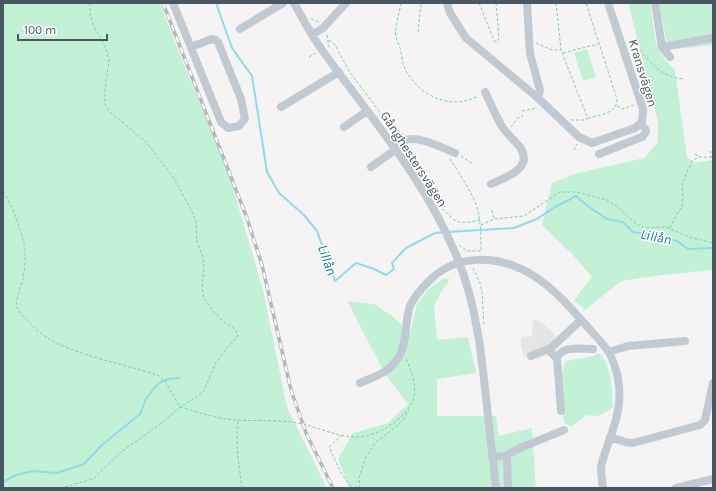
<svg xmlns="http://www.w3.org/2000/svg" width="716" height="491" viewBox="0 0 716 491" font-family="Karla,sans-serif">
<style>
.education{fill:#e6e4e5}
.green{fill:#c3f1d5}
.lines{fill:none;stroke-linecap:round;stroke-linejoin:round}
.stream{stroke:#90daee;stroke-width:2}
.path{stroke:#7ad0a6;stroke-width:1;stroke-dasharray:3 2;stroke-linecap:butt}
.minor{stroke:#c1cad2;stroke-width:8}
.rail-casing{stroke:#b5b8bd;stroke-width:3.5}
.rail{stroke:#fff;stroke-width:2;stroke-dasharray:6;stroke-linecap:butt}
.labels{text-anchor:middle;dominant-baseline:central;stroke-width:3;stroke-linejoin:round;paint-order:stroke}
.street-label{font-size:13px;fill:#4a5661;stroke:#fff}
.water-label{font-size:14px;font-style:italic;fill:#0c7c9b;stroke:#fff}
</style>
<rect width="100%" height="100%" fill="#f5f3f3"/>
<!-- education -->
<path class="education" d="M535,319l5,2 17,16 -13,13 -20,7 -3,-11v-6l2,-3 9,-1 1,-14z"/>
<!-- green -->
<path class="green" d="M3,3h157l21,55 46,110 35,118 25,121 40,81h-324z
M628,3h22l6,41 7,13 12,14 12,86 7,6 19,-3v110l-51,5 -41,6 -36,29 -11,-10 18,-23 -18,-21 -32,-31 10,-42 22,-9 70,-16 14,-16v-21z
M659,3h54v42l-45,5z
M587,49l9,28 -13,4 -9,-28z
M444,278l6,1 -9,13 -7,14 3,34 31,-3 8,36 -39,6v37h59l3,20 33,-8 4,60h-187l-11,-29 15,-26 35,-10 20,-19 -23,-30 -38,-73 27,3 18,12 18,17 7,-29 12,-15z
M597,353l5,2c10,19 10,31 11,52l-14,9 -12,-1 -16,12 -7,-5c-2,-17 -5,-46 2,-61l29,-5z"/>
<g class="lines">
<!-- stream -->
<path class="stream" d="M216,3l16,45 20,28 15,96 12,21 25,22 13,16 18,50 21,-18 18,6 12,6 8,-6 -2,-6 14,-15 29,-15 9,-1
M448,232l66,-4 23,-9 18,-12 21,-11 13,11 18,12 16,3 10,10 22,3 22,6 11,8 25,-1
M3,482l13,-7 17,-4 24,2 27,-9 18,-19 38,-31 6,-15 8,-11 7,-6 7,-3 11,-1"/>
<!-- path -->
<path class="path" d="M401,3c-1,9 -7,25 -5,34 1,4 3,7 4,11 2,7 2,15 5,21 14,27 46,42 73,27
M479,3l15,37 2,3
M496,3l3,34 -2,6
M556,3l5,47 25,64 3,4c11,-3 29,-5 28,-19l-31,-96
M311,19l8,3
M418,32l3,-29
M327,35l2,12
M329,40l6,5 14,26 33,44 10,12 11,7
M536,43l16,7h9
M628,43l3,-1c19,16 25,35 53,37
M563,53l35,-9
M309,57l7,-4
M617,106l6,3 11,-4
M522,111l15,-3
M571,120h13l5,-2
M511,127l6,-8 6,-4
M574,150l3,-6
M710,151l1,1v5
M695,154l4,3h14
M461,156l12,8
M450,159c10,15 24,36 28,52 3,13 3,27 3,40h-14l-8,-6
M3,192c8,8 22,48 22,60 1,9 -1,19 -2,27 -2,8 -9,22 -5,30 3,7 19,21 25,26 31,21 80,28 116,41l6,5 15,26c19,5 37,12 56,13 18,1 37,0 55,2 22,2 43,15 65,15 20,1 54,-20 58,-41 3,-13 -4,-27 -8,-38
M442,209c5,3 6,6 10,9 7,7 19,4 28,2
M492,210l2,9
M481,225l13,-6 30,-3 36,-24h16l31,8 9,6 19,17 9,5 22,-1 23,10 24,6
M670,228l7,-14 5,-7 1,-10 -1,-11 4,-12 7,-14 6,-3
M473,268l7,15 2,9 2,33
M238,421c-3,23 1,44 4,67
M342,435l-13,12 12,26 11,15
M60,488l33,-9 28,-27 42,-30 17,-15 18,-11 6,-5 11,-27 12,-16 11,-12 -2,-6 -5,-4 -7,-4 -10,-10 -10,-14 -2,-11 2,-21 -1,-8 -6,-16 -1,-22 -15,-29 -8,-14 -27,-35 -37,-31 -4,-7v-15l4,-28 -3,-12 -12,-22 -4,-12v-12
M360,488l-1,-10 7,-21 10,-15 17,-13 10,-9 6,-10"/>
<!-- minor -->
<path class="minor" d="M173,3c16,40 32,79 48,119l7,6 11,-2 6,-7 -4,-20 -23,-57 -2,-2 -4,-1 -21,8
M294,3c9,16 17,32 28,47 49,68 106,133 137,212 18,46 23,96 28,145 3,27 6,54 9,81
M447,3l3,10 16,25 72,60 41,39 13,6 43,-15 7,-6 1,-13 -35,-106
M527,3l3,51 10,36 -2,8
M655,3l7,44 8,10
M240,29l43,-26
M312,35l11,-7 23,-25
M662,47l51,-9
M485,92c6,12 11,25 18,36 5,7 12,13 17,19 14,22 -14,30 -29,37
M281,107l58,-35
M344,127l23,-16
M394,148c3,-2 7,-5 10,-7 14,-7 38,7 51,12
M599,154l43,-17 4,-5v-2l-5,-6
M371,167l24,-17
M549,349l2,4 6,5 4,53
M609,352l19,-6 57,-5
M531,356l20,-8 30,-28
M557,358c5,-13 25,-9 36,-9
M360,383c13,-6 28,-10 36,-22 12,-15 8,-37 14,-55 4,-9 11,-17 18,-24 28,-30 73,-27 106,-6 19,12 35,30 50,47 8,9 17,18 24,28 4,5 9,21 10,28 4,21 -1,40 -8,59 -3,10 -7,19 -9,29 0,7 1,14 2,21
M610,437l15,5 8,1 67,-18 5,-5 8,-37
M507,455l1,33
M492,457l13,-1 15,-8 44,-18
M676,488l37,-9"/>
<defs>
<path id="rail" d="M163,3l84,215 15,47 29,125 15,43 27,55"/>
</defs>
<!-- rail casing -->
<use href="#rail" class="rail-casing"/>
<!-- rail -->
<use href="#rail" class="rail"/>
</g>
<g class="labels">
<!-- street labels -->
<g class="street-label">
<text transform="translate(643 73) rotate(73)">Kransvägen</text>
<text transform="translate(414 159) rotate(57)">Gånghestersvägen</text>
</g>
<!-- water labels -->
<g class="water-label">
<text transform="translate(656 237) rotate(12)">Lillån</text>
<text transform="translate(327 260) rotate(71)">Lillån</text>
</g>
</g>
<!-- border -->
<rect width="716" height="491" fill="none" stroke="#4a5661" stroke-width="8"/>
<!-- scale -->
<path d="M18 34v6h89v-6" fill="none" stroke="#4a5661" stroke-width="2"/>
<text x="24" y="34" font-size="12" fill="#4a5661" stroke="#ffffff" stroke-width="3" paint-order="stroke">100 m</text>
</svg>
